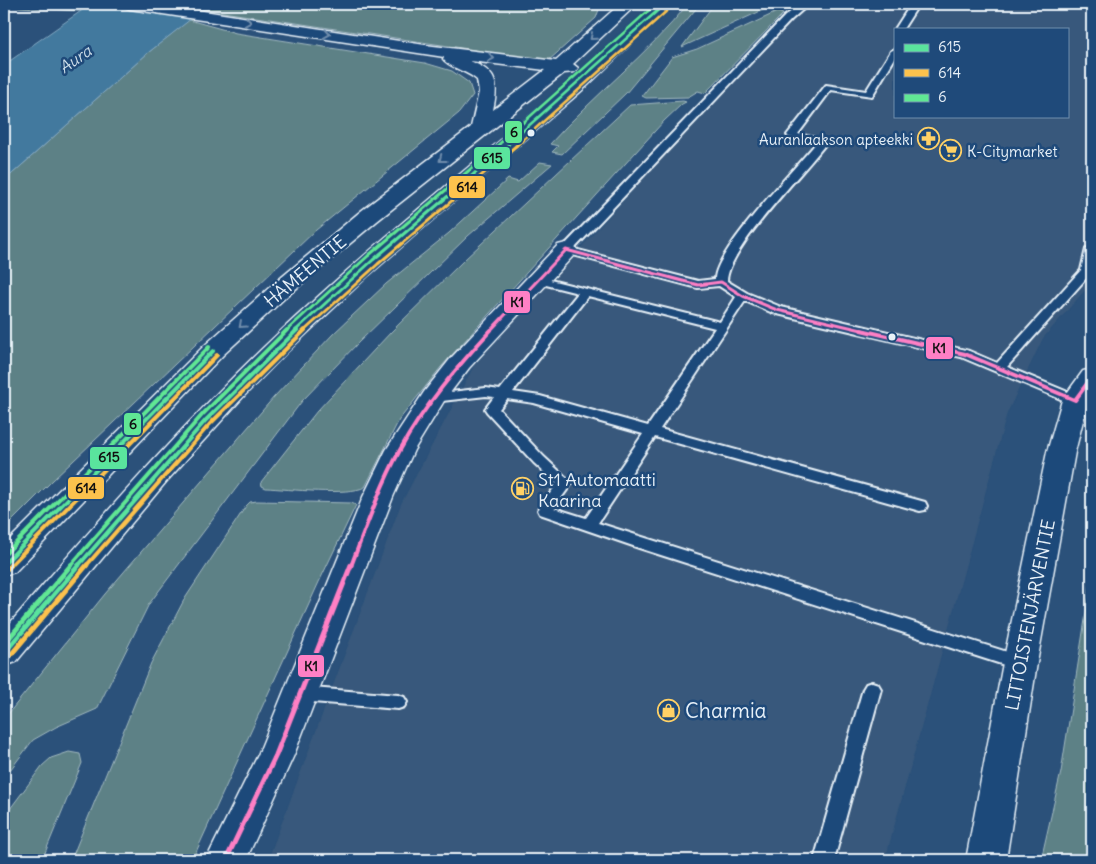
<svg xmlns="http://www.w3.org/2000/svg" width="1096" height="864" viewBox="0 0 1096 864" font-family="Delius,sans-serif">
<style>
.built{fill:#39597b;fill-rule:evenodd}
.green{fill:#5d8186;stroke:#a2b9bf}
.water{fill:#42799e;stroke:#84a9c2}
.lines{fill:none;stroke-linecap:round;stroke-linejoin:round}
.lane-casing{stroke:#e8f1f8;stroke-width:4}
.street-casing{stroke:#e8f1f8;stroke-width:3}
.secondary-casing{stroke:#e8f1f8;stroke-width:3}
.highway-casing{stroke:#e8f1f8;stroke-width:3}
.lane{fill:#1f4a7a;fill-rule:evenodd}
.street{fill:#1f4a7a;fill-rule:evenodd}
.secondary{fill:#1f4a7a;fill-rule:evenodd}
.highway{fill:#1f4a7a;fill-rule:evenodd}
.bus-1-far3-casing{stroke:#1f4a7a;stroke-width:5}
.bus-1-far2-casing{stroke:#1f4a7a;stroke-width:6}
.bus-1-far1-casing{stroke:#1f4a7a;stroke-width:8}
.bus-1-casing{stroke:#1f4a7a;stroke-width:9}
.bus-2-far3-casing{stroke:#1f4a7a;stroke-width:5}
.bus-2-far2-casing{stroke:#1f4a7a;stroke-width:6}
.bus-2-far1-casing{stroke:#1f4a7a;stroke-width:8}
.bus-2-casing{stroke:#1f4a7a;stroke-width:9}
.bus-3-far3-casing{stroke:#1f4a7a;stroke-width:5}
.bus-3-far2-casing{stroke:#1f4a7a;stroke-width:6}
.bus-3-far1-casing{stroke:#1f4a7a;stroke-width:8}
.bus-3-casing{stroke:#1f4a7a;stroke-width:9}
.bus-4-far2-casing{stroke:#1f4a7a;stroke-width:6}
.bus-4-far1-casing{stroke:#1f4a7a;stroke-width:8}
.bus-4-casing{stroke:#1f4a7a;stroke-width:9}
.bus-1-far3{stroke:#5ae49d;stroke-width:2.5}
.bus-1-far2{stroke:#5ae49d;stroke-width:3}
.bus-1-far1{stroke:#5ae49d;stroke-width:4}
.bus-1{stroke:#5ae49d;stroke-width:5}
.bus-2-far3{stroke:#fcc24d;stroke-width:2.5}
.bus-2-far2{stroke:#fcc24d;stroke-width:3}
.bus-2-far1{stroke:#fcc24d;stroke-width:4}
.bus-2{stroke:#fcc24d;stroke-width:5}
.bus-3-far3{stroke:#60e794;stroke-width:2.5}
.bus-3-far2{stroke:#60e794;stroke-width:3}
.bus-3-far1{stroke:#60e794;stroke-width:4}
.bus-3{stroke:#60e794;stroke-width:5}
.bus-4-far2{stroke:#ff80c5;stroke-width:3}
.bus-4-far1{stroke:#ff80c5;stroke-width:4}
.bus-4{stroke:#ff80c5;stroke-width:5}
.oneway{stroke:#6f8dac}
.bus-dot{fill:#e8f1f8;stroke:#1f4a7a;stroke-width:2}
.labels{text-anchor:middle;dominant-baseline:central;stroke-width:5;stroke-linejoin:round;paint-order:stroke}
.far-poi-label{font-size:15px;fill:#e8f1f8;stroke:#1f4a7a;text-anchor:end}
.far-water-label{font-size:16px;font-style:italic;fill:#cfdfea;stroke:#1f4a7a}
.street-label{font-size:18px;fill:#e8f1f8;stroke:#1f4a7a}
.poi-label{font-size:18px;fill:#e8f1f8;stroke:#1f4a7a;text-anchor:start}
.near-poi-label{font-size:21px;fill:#e8f1f8;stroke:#1f4a7a;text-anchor:start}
.line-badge{stroke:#1f4a7a;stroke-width:2}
.pale-badge-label{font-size:14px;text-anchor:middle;font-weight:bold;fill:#111}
</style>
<rect width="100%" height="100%" fill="#2b517a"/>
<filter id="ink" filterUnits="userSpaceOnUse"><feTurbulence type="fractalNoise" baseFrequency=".02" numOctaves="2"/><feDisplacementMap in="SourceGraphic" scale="10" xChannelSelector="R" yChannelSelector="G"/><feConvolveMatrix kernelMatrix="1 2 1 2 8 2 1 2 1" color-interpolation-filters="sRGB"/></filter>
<g filter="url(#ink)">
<!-- built -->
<path class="built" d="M809,4h283v278l-49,56 -36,75 -122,447h-617l133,-356 73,-138 198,-219zM895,29h172v87h-172z"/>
<!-- green -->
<path class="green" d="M4,4h87l-11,7 -76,-5z
M210,4h391l-5,14 -48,43 -345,-52z
M688,4h12l-74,89 -64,61 -10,-2 6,-6 -8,-2c44,-49 97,-89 138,-140z
M714,4h62l-94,43z
M777,12l6,2 -78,79 -7,-2 -10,6 -42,1 -4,-2 30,-39 25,-8z
M189,20l47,13 189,30 27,8 17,12 4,12 -14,18 -143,117 -263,250 -49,49v-348l145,-129z
M683,101l3,1 -4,2 -18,17 -223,246 -42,53 -34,67c-17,9 -77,2 -99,1l-4,-2 -1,-4 56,-71 74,-79 74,-73 165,-154z
M540,162l12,2 -84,72 -109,106 -57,59 -153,203 -52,105 -41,18 -23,13 -29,38v-59l101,-125 169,-197 59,-63 53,-50 63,-51 59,-54 10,3z
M257,501l94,2 5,2 -37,77 -123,270 -5,8h-120l80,-197 33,-63 62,-94 4,-4z
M1092,575v285h-51l20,-88z
M69,752l11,2 2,9 -40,97h-38v-43l38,-51 9,-8z"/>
<!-- water -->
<path class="water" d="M91,4h119l-61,48 -145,129v-116z"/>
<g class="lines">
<defs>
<path id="lane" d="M801,4h8l-18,16 -217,229 124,32 17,-2c0,-28 80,-110 101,-136l-27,-6 -2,-2 39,-50 40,6 25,-40 4,-2v9l-23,38 -41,-6 -33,44 27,6 2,2c-21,29 -100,107 -100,139l20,12 34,14 188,44 28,12 84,-93 5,-21 6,-3 -1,27 -84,94 73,30 2,3 -7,4 -5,-1 -109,-46 -188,-44 -28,-12 -85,128 265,73 2,4 -2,4 -5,1 -265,-74 -57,86 428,135 3,5 -3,5 -6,2 -381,-122 -99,-34 -2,-4 19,-26 -23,-21 -47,-51 -2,-3 9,-12 -8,-1 -53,6 -7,-4 7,-4 53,-6 14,2 78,-97 -44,-11 -2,-2 2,-2 4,-1 182,45 16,-25 -17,-11 -21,2 -136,-36 -2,-2 225,-234zM588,296l127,32 -67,98 -108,-30 -27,-4zM507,399l27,4 109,31 -57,84 -32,-10 18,-25 -28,-26 -45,-48z
M911,4h8l-16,25h-8z
M872,682l6,2 3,5 -47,171h-20l49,-171 3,-5z
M300,687l98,8 6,2 3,5 -3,5 -6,2 -98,-8 -6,-2 -3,-5 3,-5z"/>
<path id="street" d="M566,243l8,2 3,5 -3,5 -105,113 -25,33 -30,49 -21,47 -99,258 -48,105h-40l52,-105 105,-258 23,-47 38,-58 27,-34 107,-113z"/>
<path id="secondary" d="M1092,369v26l-4,6 -13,51 -38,211 -31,197h-40l37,-197 44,-211 15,-52 21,-29z"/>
<path id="highway" d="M122,4h36l267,41 131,16 64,-57h17l-64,60 5,4 -3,4 -11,1 -187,148 -91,76 -63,58 -208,217 -11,3v-30l201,-200 65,-58 91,-76 110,-84 8,-35 -2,-12c-9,-9 -28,-12 -34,-21l1,-2 -314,-48 -5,-2zM470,61l75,9 -52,40c6,-27 4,-38 -23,-49z
M656,4h17l-86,82 -218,189 -84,79 -41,42 -78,86 -150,180 -12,4v-36c97,-112 194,-225 305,-325 113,-104 236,-196 347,-301z"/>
</defs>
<!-- lane casing -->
<use href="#lane" class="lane-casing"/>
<!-- street casing -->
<use href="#street" class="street-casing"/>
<!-- secondary casing -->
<use href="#secondary" class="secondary-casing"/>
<!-- highway casing -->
<use href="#highway" class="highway-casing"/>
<!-- lane -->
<use href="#lane" class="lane"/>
<!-- street -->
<use href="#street" class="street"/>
<!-- secondary -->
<use href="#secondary" class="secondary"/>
<!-- highway -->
<use href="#highway" class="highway"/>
<defs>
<path id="bus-1-far3" d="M506,146l159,-142"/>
<path id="bus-1-far2" d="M295,331l78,-71 135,-115"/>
<path id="bus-1-far1" d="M4,564l209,-213
M78,566l128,-146 91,-90"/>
<path id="bus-1" d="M4,653l75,-88"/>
<path id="bus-2-far3" d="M516,146l153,-137"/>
<path id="bus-2-far2" d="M304,331l74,-67 139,-119"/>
<path id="bus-2-far1" d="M10,566l207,-211
M86,566l124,-142 95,-94"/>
<path id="bus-2" d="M8,568l3,-3
M9,657l78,-92"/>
<path id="bus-3-far3" d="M497,146l159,-142"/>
<path id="bus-3-far2" d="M286,331l82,-75 131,-111"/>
<path id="bus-3-far1" d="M4,555l205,-208
M70,566l133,-152 84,-84"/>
<path id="bus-3" d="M4,644l67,-79"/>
<path id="bus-4-far2" d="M490,331l76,-81 132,35 23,-3 22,14 34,14 89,21"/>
<path id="bus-4-far1" d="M861,330l104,24 110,46 17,-23
M351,566c15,-39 29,-79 49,-116 24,-44 57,-83 91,-120"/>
<path id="bus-4" d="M226,860l50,-105 75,-190"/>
</defs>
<!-- bus-1-far3 casing -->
<use href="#bus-1-far3" class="bus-1-far3-casing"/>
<!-- bus-1-far2 casing -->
<use href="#bus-1-far2" class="bus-1-far2-casing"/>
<!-- bus-1-far1 casing -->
<use href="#bus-1-far1" class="bus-1-far1-casing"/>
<!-- bus-1 casing -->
<use href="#bus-1" class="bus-1-casing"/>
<!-- bus-2-far3 casing -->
<use href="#bus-2-far3" class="bus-2-far3-casing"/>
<!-- bus-2-far2 casing -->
<use href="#bus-2-far2" class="bus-2-far2-casing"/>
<!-- bus-2-far1 casing -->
<use href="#bus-2-far1" class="bus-2-far1-casing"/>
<!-- bus-2 casing -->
<use href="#bus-2" class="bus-2-casing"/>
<!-- bus-3-far3 casing -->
<use href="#bus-3-far3" class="bus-3-far3-casing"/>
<!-- bus-3-far2 casing -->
<use href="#bus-3-far2" class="bus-3-far2-casing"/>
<!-- bus-3-far1 casing -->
<use href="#bus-3-far1" class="bus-3-far1-casing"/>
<!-- bus-3 casing -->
<use href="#bus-3" class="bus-3-casing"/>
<!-- bus-4-far2 casing -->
<use href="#bus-4-far2" class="bus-4-far2-casing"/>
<!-- bus-4-far1 casing -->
<use href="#bus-4-far1" class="bus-4-far1-casing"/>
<!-- bus-4 casing -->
<use href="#bus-4" class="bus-4-casing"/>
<!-- bus-1-far3 -->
<use href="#bus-1-far3" class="bus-1-far3"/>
<!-- bus-1-far2 -->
<use href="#bus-1-far2" class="bus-1-far2"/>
<!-- bus-1-far1 -->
<use href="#bus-1-far1" class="bus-1-far1"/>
<!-- bus-1 -->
<use href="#bus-1" class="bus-1"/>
<!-- bus-2-far3 -->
<use href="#bus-2-far3" class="bus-2-far3"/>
<!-- bus-2-far2 -->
<use href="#bus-2-far2" class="bus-2-far2"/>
<!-- bus-2-far1 -->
<use href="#bus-2-far1" class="bus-2-far1"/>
<!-- bus-2 -->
<use href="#bus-2" class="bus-2"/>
<!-- bus-3-far3 -->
<use href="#bus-3-far3" class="bus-3-far3"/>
<!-- bus-3-far2 -->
<use href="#bus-3-far2" class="bus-3-far2"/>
<!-- bus-3-far1 -->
<use href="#bus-3-far1" class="bus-3-far1"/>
<!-- bus-3 -->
<use href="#bus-3" class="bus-3"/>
<!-- bus-4-far2 -->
<use href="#bus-4-far2" class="bus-4-far2"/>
<!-- bus-4-far1 -->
<use href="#bus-4-far1" class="bus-4-far1"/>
<!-- bus-4 -->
<use href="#bus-4" class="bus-4"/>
</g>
<!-- one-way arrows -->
<defs><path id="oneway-chevron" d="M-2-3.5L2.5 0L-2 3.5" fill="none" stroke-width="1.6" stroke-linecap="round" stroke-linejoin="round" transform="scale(1.25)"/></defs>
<g class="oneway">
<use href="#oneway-chevron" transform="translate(248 22) rotate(9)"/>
<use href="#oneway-chevron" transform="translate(327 34) rotate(9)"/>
<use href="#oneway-chevron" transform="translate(593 37) rotate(139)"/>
<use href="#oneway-chevron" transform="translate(491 58) rotate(9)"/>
<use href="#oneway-chevron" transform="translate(442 159) rotate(142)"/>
<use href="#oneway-chevron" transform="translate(242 325) rotate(138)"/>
</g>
</g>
<!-- icons -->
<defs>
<symbol id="pharmacy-ring" viewBox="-11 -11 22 22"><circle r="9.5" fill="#1f4a7a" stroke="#ffd166" stroke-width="1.5"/><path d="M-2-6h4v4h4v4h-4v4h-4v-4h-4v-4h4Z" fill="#ffd166"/></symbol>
<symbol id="supermarket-ring" viewBox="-11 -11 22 22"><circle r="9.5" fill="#1f4a7a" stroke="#ffd166" stroke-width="1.5"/><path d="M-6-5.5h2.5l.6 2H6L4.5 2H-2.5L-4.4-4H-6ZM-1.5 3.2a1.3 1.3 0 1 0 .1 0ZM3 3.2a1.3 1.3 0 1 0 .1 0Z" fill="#ffd166"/></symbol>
<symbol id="fuel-ring" viewBox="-11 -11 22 22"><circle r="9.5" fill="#1f4a7a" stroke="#ffd166" stroke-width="1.5"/><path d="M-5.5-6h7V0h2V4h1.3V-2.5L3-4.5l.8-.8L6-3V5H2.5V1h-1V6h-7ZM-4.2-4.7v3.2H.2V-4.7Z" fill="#ffd166"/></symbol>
<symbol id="shop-ring" viewBox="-11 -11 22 22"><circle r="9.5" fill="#1f4a7a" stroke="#ffd166" stroke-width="1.5"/><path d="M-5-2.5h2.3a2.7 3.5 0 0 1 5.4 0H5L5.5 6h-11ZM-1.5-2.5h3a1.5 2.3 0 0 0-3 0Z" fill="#ffd166"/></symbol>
</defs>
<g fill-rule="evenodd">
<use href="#pharmacy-ring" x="916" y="126" width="25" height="25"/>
<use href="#supermarket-ring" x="938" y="138" width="25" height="25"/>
<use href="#fuel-ring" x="510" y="476" width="25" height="25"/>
<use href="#shop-ring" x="656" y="698" width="25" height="25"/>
</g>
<!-- markers -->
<g class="bus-dot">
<circle cx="531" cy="133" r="4.5"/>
<circle cx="892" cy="337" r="4.5"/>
</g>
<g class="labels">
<!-- far-poi labels -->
<g class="far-poi-label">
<text x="913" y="139">Auranlaakson apteekki</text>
<text x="967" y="151" text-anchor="start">K-Citymarket</text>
</g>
<!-- far-water labels -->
<g class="far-water-label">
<text transform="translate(75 59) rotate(-35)">Aura</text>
</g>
<!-- street labels -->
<g class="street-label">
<text transform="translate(305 271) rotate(-40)">HÄMEENTIE</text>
<text transform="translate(1030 615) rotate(-79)">LITTOISTENJÄRVENTIE</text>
</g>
<!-- poi labels -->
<g class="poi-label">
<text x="538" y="479">St1 Automaatti<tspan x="538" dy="21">Kaarina</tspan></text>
</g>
<!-- near-poi labels -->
<g class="near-poi-label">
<text x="685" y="710">Charmia</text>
</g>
</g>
<g class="line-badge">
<rect x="504" y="120" width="19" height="24" rx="5" fill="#60e794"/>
<rect x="473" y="146" width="38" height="24" rx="5" fill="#5ae49d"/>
<rect x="448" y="175" width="38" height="24" rx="5" fill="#fcc24d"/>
<rect x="503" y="290" width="28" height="24" rx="5" fill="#ff80c5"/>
<rect x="925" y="336" width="29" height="24" rx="5" fill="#ff80c5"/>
<rect x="123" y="412" width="19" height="24" rx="5" fill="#60e794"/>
<rect x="89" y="446" width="39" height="24" rx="5" fill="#5ae49d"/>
<rect x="67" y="476" width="38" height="24" rx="5" fill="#fcc24d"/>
<rect x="297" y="654" width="28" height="24" rx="5" fill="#ff80c5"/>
</g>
<g class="pale-badge-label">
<text x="514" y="137">6</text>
<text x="492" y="163">615</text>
<text x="467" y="192">614</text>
<text x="517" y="307">K1</text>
<text x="939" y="353">K1</text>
<text x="133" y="429">6</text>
<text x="109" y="462">615</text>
<text x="86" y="493">614</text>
<text x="311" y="671">K1</text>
</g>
<!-- margin -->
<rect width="1096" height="864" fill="none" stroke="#1f4a7a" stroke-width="20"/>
<rect x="10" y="10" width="1076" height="844" fill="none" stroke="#e8f1f8" stroke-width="2" filter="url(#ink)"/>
<!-- legend -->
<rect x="894" y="28" width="175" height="90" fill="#1f4a7a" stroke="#6f8dac"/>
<rect x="904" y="44" width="25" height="8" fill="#5ae49d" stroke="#6f8dac"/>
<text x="938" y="52" font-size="15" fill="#e8f1f8">615</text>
<rect x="904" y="69" width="25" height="8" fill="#fcc24d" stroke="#6f8dac"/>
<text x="938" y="78" font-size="15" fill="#e8f1f8">614</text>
<rect x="904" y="94" width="25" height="8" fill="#60e794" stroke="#6f8dac"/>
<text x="938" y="102" font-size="15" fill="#e8f1f8">6</text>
</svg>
